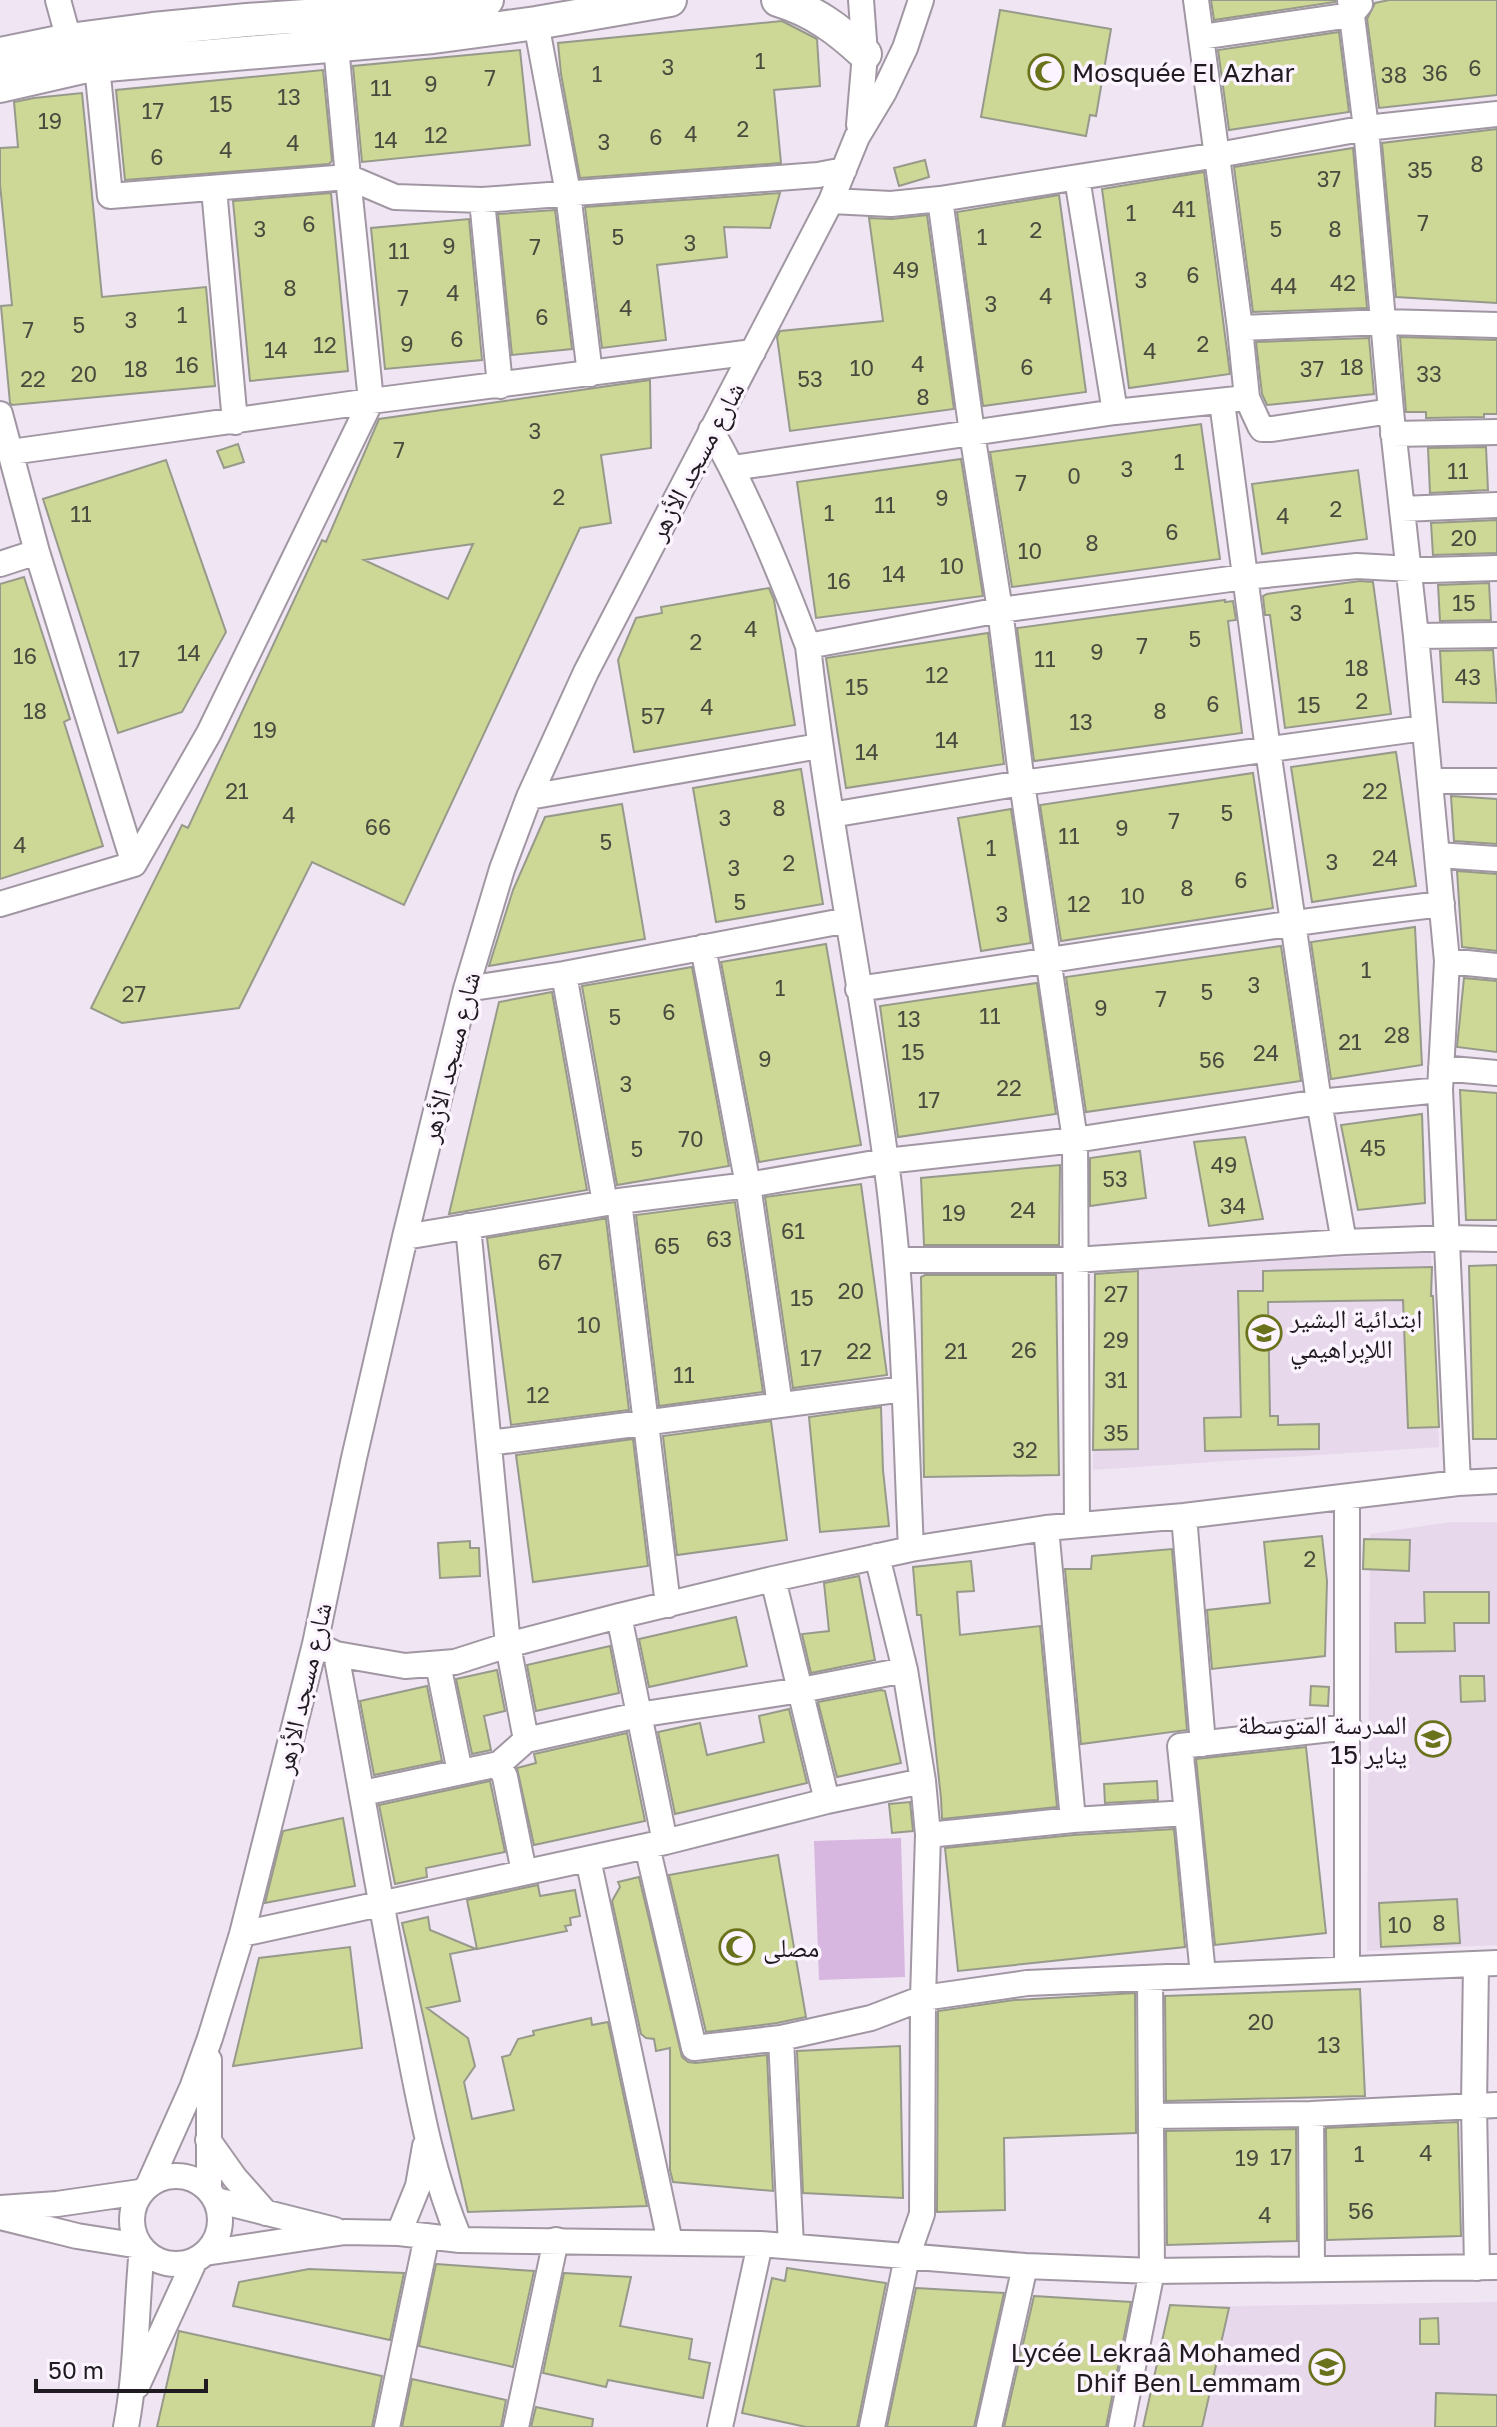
<svg xmlns="http://www.w3.org/2000/svg" width="1497" height="2427" viewBox="0 0 1497 2427" font-family="'Golos Text','Noto Naskh Arabic',sans-serif">
<style>
.built{fill:#e7d8ec}
.green{fill:#d7b7e0}
.building{fill:#cdd796;stroke:#979a8b;stroke-width:2;fill-rule:evenodd}
.lines{fill:none;stroke-linecap:round;stroke-linejoin:round}
.minor-casing{stroke:#a197a3;stroke-width:28}
.major-casing{stroke:#a197a3;stroke-width:36}
.minor{stroke:#fff;stroke-width:24}
.major{stroke:#fff;stroke-width:32}
.labels{text-anchor:middle;dominant-baseline:central;stroke-width:7;stroke-linejoin:round;paint-order:stroke}
.number-label{font-size:22px;fill:#4a4a3e}
.poi-label{font-size:26px;fill:#1f1b20;stroke:#fcf4fe;text-anchor:start}
.street-label{font-size:26px;fill:#1f1b20;stroke:#fcf4fe}
</style>
<rect width="100%" height="100%" fill="#f0e5f3"/>
<!-- built -->
<path class="built" d="M1431,1253l8,194 -346,23 2,-202z
M1451,1522h46v423l-130,6 3,-417z
M1497,2302v125h-354l27,-120z"/>
<!-- green -->
<path class="green" d="M901,1838l4,139 -86,3 -5,-139z"/>
<!-- building -->
<path class="building" d="M1211,0h124v2l-121,18z
M1389,0h108v95l-118,13 -12,-89 8,-16z
M1000,10l111,19 -15,87 -6,-1 -4,21 -105,-19z
M782,21l35,18 3,47 -46,4 7,73 -201,15 -19,-104 -3,-31z
M1339,32l10,80 -120,18 -11,-80z
M520,50l10,95 -168,17 -9,-96z
M323,70l9,91 -3,3 -204,16 -9,-90z
M82,93l20,204 104,-10 9,99 -203,19 -2,-2 -9,-97 11,-1 -12,-121v-36l18,-1 -4,-45 20,-4z
M1497,129v174l-101,-6 -14,-154z
M1353,148l14,160 -114,4 -19,-145z
M925,160l4,17 -30,9 -5,-18z
M1204,172l26,202 -101,14 -27,-199z
M331,193l17,178 -98,10 -17,-180z
M780,193l-10,35 -46,-1 3,30 -70,8 9,75 -64,8 -17,-141z
M1059,195l27,197 -103,14 -26,-194z
M555,210l17,139 -60,6 -14,-141z
M927,215l27,194 -164,22 -13,-94 3,-6 103,-10 -14,-103 23,1z
M469,219l13,141 -97,9 -14,-141z
M1400,337l97,3v74h-13v3l-58,1v-6h-20z
M1369,338l5,56 -107,11 -5,-11 -6,-52z
M650,380l1,68 -50,7 10,68 -31,5 -176,377 -92,-43 -73,146 -117,15 -31,-15 91,-183 6,3 134,-288 4,2 53,-123zM473,544l-25,55 -84,-39 66,-10z
M1201,424l19,135 -208,28 -22,-135z
M238,444l6,18 -20,6 -7,-17z
M1486,447l2,43 -58,3 -2,-45z
M961,459l22,137 -167,22 -19,-136z
M166,460l60,172 -44,80 -64,21 -75,-234z
M1358,470l9,69 -105,15 -10,-70z
M1497,520v33l-64,2 -2,-32z
M24,577l46,142 -6,3 39,124 -103,33v-295z
M1360,581l13,1 18,132 -106,14 -15,-113h-5l-2,-19 4,-2z
M1489,583l2,37 -51,1 -2,-36z
M769,588l5,12 21,125 -161,27 -16,-92 18,-42 26,-5 -1,-6z
M1225,600v2l8,-1 3,19 -8,1 14,112 -208,28 -17,-133z
M988,633l16,131 -158,24 -20,-130z
M1493,650l4,53 -54,-1 -3,-51z
M1396,752l20,134 -104,16 -21,-135z
M801,769l22,135 -107,18 -23,-134z
M1253,773l20,135 -212,33 -21,-136z
M1451,796l46,3v45l-43,-3z
M622,804l23,135 -156,27 24,-76 32,-73z
M1011,809l20,134 -50,8 -23,-133z
M1457,871l40,3v77l-35,-4z
M1415,927l7,138 -91,14 -20,-137z
M826,944l35,201 -102,17 -38,-200z
M1281,946l20,135 -215,31 -20,-135z
M692,967l37,199 -112,19 -35,-199z
M1464,978l33,3v71l-40,-5z
M1037,983l19,131 -158,23 -18,-131z
M552,992l35,198 -138,24 50,-212z
M1460,1090l37,3v127h-31z
M1422,1114l3,89 -67,7 -17,-85z
M1245,1137l18,82 -54,7 -15,-84z
M1140,1151l6,47 -56,8v-48z
M1060,1165l-1,80h-135l-3,-67z
M861,1184l26,191 -94,13 -28,-191z
M735,1202l28,190 -104,14 -23,-191z
M602,1219h4l23,191 -118,15 -24,-187z
M1497,1265v174h-24l-4,-173z
M1432,1267l-1,29h2l6,131 -31,1 -5,-128 -135,2 2,114h8v9l41,-1v25l-114,2 -1,-33 37,-1 -3,-126h25v-20z
M1138,1271v178l-45,1 2,-176z
M925,1275h131l3,200 -135,2 -3,-200z
M881,1407l2,63 6,56 -69,6 -11,-115z
M771,1421l16,119 -110,15 -14,-119z
M633,1439l15,127 -115,16 -17,-127z
M1322,1536l5,45 -2,75 -113,13 -5,-59 63,-7 -6,-61z
M1364,1539l46,1 -1,31 -46,-2z
M470,1541v7h9l1,28 -40,2 -2,-35z
M1172,1549l15,181 -106,14 -16,-175h26l1,-13z
M971,1561l3,30 -17,1 3,43 80,-9 17,181 -115,12 -1,-21 -20,-183h-4l-4,-48z
M859,1576l16,84 -64,13 -9,-39 27,-3 -5,-48z
M1424,1592h65v31h-35l1,28 -59,1 -1,-29h30z
M736,1617l11,49 -98,21 -10,-48z
M610,1646l9,47 -83,18 -9,-46z
M497,1670l8,41 -21,5 7,34 -19,4 -16,-75z
M1460,1676h24l1,25 -24,1z
M427,1686l15,75 -68,14 -14,-74z
M1311,1686l18,1 -1,19 -18,-1z
M881,1690l4,1 16,72 -64,14 -19,-75z
M789,1709l18,74 -132,31 -17,-82 42,-9 7,32 57,-13 -5,-26z
M627,1733l18,88 -111,24 -17,-77 19,-5 -2,-9z
M1306,1747l20,186 -111,12 -19,-186z
M490,1781l15,71 -79,16 1,9 -32,7 -16,-79z
M1157,1781l1,19 -53,3 -1,-19z
M910,1802l3,29 -21,2 -3,-29z
M343,1818l12,68 -90,17 18,-72z
M1174,1829l11,118 -227,24 -13,-123 129,-13z
M778,1855l28,162 -29,6 -71,9 -37,-157z
M639,1877l43,180 6,5 8,1 71,-8 6,136 -100,-9 -3,-12v-122l-14,3 -2,-12 -8,-1 -5,-4 -29,-133 8,-14 -2,-5z
M538,1885l2,11 35,-6 5,26 -10,2 1,7 -6,1 2,5 -90,18 -10,-49z
M1457,1899l3,44 -79,4 -2,-44z
M428,1917l2,13 46,19 -26,5 10,47 -33,7 41,30 7,28 -11,16 8,37 42,-9 -12,-53 8,-2 8,-16 16,-4 -1,-4 58,-13 1,7 16,-3 39,184 -179,6 -66,-289z
M350,1947l12,101 -129,18 26,-108z
M1360,1989l5,107 -199,5 -1,-105z
M1135,1993l1,140 -132,5 1,72 -68,2 1,-201 76,-11z
M900,2046l3,152 -100,-5 -6,-142z
M1458,2122l3,114 -134,4 -1,-112z
M1296,2129l1,112 -130,4 -1,-114z
M436,2264l98,7 -21,96 -94,-21z
M787,2268l99,15 -29,144h-51l-64,-14 30,-135 13,3z
M309,2269l95,4 -14,67 -157,-34 6,-24z
M564,2273l67,4 -11,49 72,13 -3,20 21,4 -7,35 -95,-18 -2,7 -63,-14z
M916,2288l88,5 -30,134h-87z
M1034,2296l97,6 -25,125h-102z
M1170,2305l59,3 -27,119h-59z
M1438,2318l1,26h-19v-25z
M179,2331l203,45 -10,51h-215z
M412,2379l94,21 -5,27h-99z
M1436,2393l61,2v32h-62z
M536,2407l57,12 -1,8h-61z"/>
<g class="lines">
<defs>
<path id="minor" d="M58,0l11,40
M1196,0l44,328 7,70 13,28 2,3h10l119,-18
M1350,0l16,128 25,283 25,225 31,325 -7,129 18,393
M536,23l32,170 22,181
M1201,37l150,-22 9,-11
M336,46l12,131 47,20 87,3 336,-25 26,-5
M859,125l6,-71 -4,-54
M1077,178l38,234
M214,189l21,233
M940,199l32,234 28,177 22,173 53,357 2,384
M482,200l18,186
M831,201l60,3 49,-5 278,-44 148,-27 131,-14
M1240,328l144,-6 113,3
M1222,402l46,348 51,352 25,140
M0,414l37,138 97,312
M711,430c39,69 69,142 97,216l192,-36 245,-33 112,-11 73,4 67,-2
M1393,434l104,-2
M11,452l360,-51 382,-49
M733,468l382,-56 122,-13
M1402,509l95,-4
M0,564l37,-12
M1416,636l81,-1
M808,646c19,173 55,343 78,516 18,128 19,258 25,387
M1430,781h67
M529,797l290,-51
M831,815l191,-32 402,-55
M1438,855l59,4
M0,904l134,-40 75,-131 162,-332 -23,-224 -238,19 -13,-130
M703,947l45,238 32,220
M1447,961l50,5
M564,974l41,229
M466,989l98,-15 284,-54
M858,989c195,-28 389,-62 584,-85
M1441,1068l56,5
M619,1201l49,404
M468,1226l40,419 18,95
M405,1237l214,-36 129,-16 138,-24 189,-21 244,-38 121,-12
M898,1260h177l269,-18 105,-4 48,1
M489,1443l415,-54
M1184,1516l19,228
M1046,1528l27,292
M773,1579l54,222
M619,1616l46,226
M315,1644l21,10 69,12 50,-4 53,-17 111,-29 154,-37 138,-30 135,-21 138,-12 274,-33 39,-2
M336,1654c23,121 43,243 67,364 15,76 27,151 57,222
M438,1664l22,108
M499,1764l6,13 19,95
M363,1793l136,-29 27,-24 112,-25 163,-25 104,-20
M1187,1813l16,162
M928,1835l145,-15 114,-7 -7,-67 169,-19
M647,1846l47,202 87,-10 90,-20 52,-20 104,-15 470,-20
M588,1859l82,383
M242,1934l423,-92 162,-41 96,-20
M1476,1964l-2,142 3,162
M1347,1968v-471
M781,2038l10,208
M1311,2114l1,155
M1151,2116l160,-2 186,-9
M208,2140l27,38 31,35
M132 2220a44 44 0 1 1 88 0a44 44 0 1 1-88 0Z
M149,2184l43,-96 18,-50 32,-104 73,-290 39,-186 51,-221 61,-248 36,-120 27,-72 57,-125 245,-471 26,-64 27,-45 21,-44 16,-48
M209,2190v-130
M216,2200l119,30
M0,2208l57,-4 83,-12
M0,2217l77,19 63,10
M399,2233l19,-47 7,-40
M205,2253l140,-21 54,1 61,7 300,4 265,22 127,5 345,-4
M137,2386l58,-126
M126,2427c11,-58 10,-119 16,-179
M387,2427l40,-191
M516,2427l40,-187
M720,2427l40,-183
M872,2427l35,-170 15,-43 1,-216 5,-163 -5,-54 -18,-111 -28,-114
M989,2427l36,-161
M1121,2427l31,-156 -2,-292"/>
<path id="major" d="M778,0c36,11 60,29 87,54
M0,54l69,-14 84,-11 94,-9 204,-14 36,-6
M0,86l83,-19 350,-30 103,-14 134,-23"/>
</defs>
<!-- minor casing -->
<use href="#minor" class="minor-casing"/>
<!-- major casing -->
<use href="#major" class="major-casing"/>
<!-- minor -->
<use href="#minor" class="minor"/>
<!-- major -->
<use href="#major" class="major"/>
</g>
<!-- icons -->
<defs>
<symbol id="mosque-ring" viewBox="-11 -11 22 22"><circle r="9.5" fill="#fcf4fe" stroke="#6a731b" stroke-width="1.5"/><path d="M3.5-4.9A6 6 0 1 0 3.5 4.9A5 5 0 1 1 3.5-4.9Z" fill="#6a731b"/></symbol>
<symbol id="school-ring" viewBox="-11 -11 22 22"><circle r="9.5" fill="#fcf4fe" stroke="#6a731b" stroke-width="1.5"/><path d="M0-5L7-2L0 1L-7-2ZM-4 1L0 2.5L4 1V4Q0 6-4 4Z" fill="#6a731b"/></symbol>
</defs>
<g fill-rule="evenodd">
<use href="#mosque-ring" x="1026" y="52" width="40" height="40"/>
<use href="#school-ring" x="1244" y="1313" width="40" height="40"/>
<use href="#school-ring" x="1413" y="1719" width="40" height="40"/>
<use href="#mosque-ring" x="717" y="1927" width="40" height="40"/>
<use href="#school-ring" x="1307" y="2347" width="40" height="40"/>
</g>
<g class="labels">
<!-- number labels -->
<g class="number-label">
<text x="760" y="60">1</text>
<text x="668" y="66">3</text>
<text x="1475" y="67">6</text>
<text x="1435" y="72">36</text>
<text x="597" y="73">1</text>
<text x="1394" y="74">38</text>
<text x="490" y="77">7</text>
<text x="431" y="83">9</text>
<text x="381" y="87">11</text>
<text x="289" y="96">13</text>
<text x="221" y="103">15</text>
<text x="153" y="110">17</text>
<text x="50" y="120">19</text>
<text x="743" y="128">2</text>
<text x="691" y="133">4</text>
<text x="436" y="134">12</text>
<text x="656" y="136">6</text>
<text x="386" y="139">14</text>
<text x="604" y="141">3</text>
<text x="293" y="142">4</text>
<text x="226" y="149">4</text>
<text x="157" y="156">6</text>
<text x="1477" y="163">8</text>
<text x="1420" y="169">35</text>
<text x="1329" y="178">37</text>
<text x="1184" y="208">41</text>
<text x="1131" y="212">1</text>
<text x="1423" y="222">7</text>
<text x="309" y="223">6</text>
<text x="260" y="228">3</text>
<text x="1276" y="228">5</text>
<text x="1335" y="228">8</text>
<text x="1036" y="229">2</text>
<text x="618" y="236">5</text>
<text x="982" y="236">1</text>
<text x="690" y="242">3</text>
<text x="449" y="245">9</text>
<text x="535" y="246">7</text>
<text x="399" y="250">11</text>
<text x="906" y="269">49</text>
<text x="1193" y="274">6</text>
<text x="1141" y="279">3</text>
<text x="1343" y="282">42</text>
<text x="1284" y="285">44</text>
<text x="290" y="287">8</text>
<text x="453" y="292">4</text>
<text x="1046" y="295">4</text>
<text x="403" y="297">7</text>
<text x="991" y="303">3</text>
<text x="626" y="307">4</text>
<text x="182" y="314">1</text>
<text x="542" y="316">6</text>
<text x="131" y="319">3</text>
<text x="79" y="324">5</text>
<text x="28" y="329">7</text>
<text x="457" y="338">6</text>
<text x="407" y="343">9</text>
<text x="1203" y="343">2</text>
<text x="325" y="344">12</text>
<text x="276" y="349">14</text>
<text x="1150" y="350">4</text>
<text x="918" y="363">4</text>
<text x="187" y="364">16</text>
<text x="1027" y="366">6</text>
<text x="1352" y="366">18</text>
<text x="862" y="367">10</text>
<text x="136" y="368">18</text>
<text x="1312" y="368">37</text>
<text x="84" y="373">20</text>
<text x="1429" y="373">33</text>
<text x="33" y="378">22</text>
<text x="810" y="378">53</text>
<text x="923" y="396">8</text>
<text x="535" y="430">3</text>
<text x="399" y="449">7</text>
<text x="1179" y="461">1</text>
<text x="1127" y="468">3</text>
<text x="1458" y="470">11</text>
<text x="1074" y="475">0</text>
<text x="1021" y="482">7</text>
<text x="559" y="496">2</text>
<text x="942" y="497">9</text>
<text x="885" y="504">11</text>
<text x="1336" y="508">2</text>
<text x="829" y="512">1</text>
<text x="81" y="513">11</text>
<text x="1283" y="515">4</text>
<text x="1172" y="531">6</text>
<text x="1464" y="537">20</text>
<text x="1092" y="542">8</text>
<text x="1030" y="550">10</text>
<text x="952" y="565">10</text>
<text x="894" y="573">14</text>
<text x="839" y="580">16</text>
<text x="1464" y="602">15</text>
<text x="1349" y="605">1</text>
<text x="1296" y="612">3</text>
<text x="751" y="628">4</text>
<text x="1195" y="638">5</text>
<text x="696" y="641">2</text>
<text x="1142" y="645">7</text>
<text x="1097" y="651">9</text>
<text x="189" y="652">14</text>
<text x="25" y="655">16</text>
<text x="129" y="658">17</text>
<text x="1045" y="658">11</text>
<text x="1357" y="667">18</text>
<text x="937" y="674">12</text>
<text x="1468" y="676">43</text>
<text x="857" y="686">15</text>
<text x="1362" y="700">2</text>
<text x="1213" y="703">6</text>
<text x="1309" y="704">15</text>
<text x="707" y="706">4</text>
<text x="35" y="710">18</text>
<text x="1160" y="710">8</text>
<text x="653" y="715">57</text>
<text x="1081" y="721">13</text>
<text x="265" y="729">19</text>
<text x="947" y="739">14</text>
<text x="867" y="751">14</text>
<text x="237" y="790">21</text>
<text x="1375" y="790">22</text>
<text x="779" y="807">8</text>
<text x="1227" y="812">5</text>
<text x="289" y="814">4</text>
<text x="725" y="817">3</text>
<text x="1174" y="820">7</text>
<text x="378" y="826">66</text>
<text x="1122" y="827">9</text>
<text x="1069" y="835">11</text>
<text x="606" y="841">5</text>
<text x="20" y="844">4</text>
<text x="991" y="847">1</text>
<text x="1385" y="857">24</text>
<text x="1332" y="861">3</text>
<text x="789" y="862">2</text>
<text x="734" y="867">3</text>
<text x="1241" y="879">6</text>
<text x="1187" y="887">8</text>
<text x="1133" y="895">10</text>
<text x="740" y="901">5</text>
<text x="1079" y="903">12</text>
<text x="1002" y="913">3</text>
<text x="1366" y="969">1</text>
<text x="1254" y="984">3</text>
<text x="780" y="987">1</text>
<text x="1207" y="991">5</text>
<text x="134" y="993">27</text>
<text x="1161" y="998">7</text>
<text x="1101" y="1007">9</text>
<text x="669" y="1011">6</text>
<text x="990" y="1015">11</text>
<text x="615" y="1016">5</text>
<text x="909" y="1018">13</text>
<text x="1397" y="1034">28</text>
<text x="1350" y="1041">21</text>
<text x="913" y="1051">15</text>
<text x="1266" y="1052">24</text>
<text x="765" y="1058">9</text>
<text x="1212" y="1059">56</text>
<text x="626" y="1083">3</text>
<text x="1009" y="1087">22</text>
<text x="929" y="1099">17</text>
<text x="691" y="1138">70</text>
<text x="1373" y="1147">45</text>
<text x="637" y="1148">5</text>
<text x="1224" y="1164">49</text>
<text x="1115" y="1178">53</text>
<text x="1233" y="1205">34</text>
<text x="1023" y="1209">24</text>
<text x="954" y="1212">19</text>
<text x="793" y="1230">61</text>
<text x="719" y="1238">63</text>
<text x="667" y="1245">65</text>
<text x="550" y="1261">67</text>
<text x="851" y="1290">20</text>
<text x="1116" y="1293">27</text>
<text x="802" y="1297">15</text>
<text x="589" y="1324">10</text>
<text x="1116" y="1339">29</text>
<text x="1024" y="1349">26</text>
<text x="859" y="1350">22</text>
<text x="956" y="1350">21</text>
<text x="811" y="1357">17</text>
<text x="684" y="1374">11</text>
<text x="1116" y="1379">31</text>
<text x="538" y="1394">12</text>
<text x="1116" y="1432">35</text>
<text x="1025" y="1449">32</text>
<text x="1310" y="1558">2</text>
<text x="1439" y="1922">8</text>
<text x="1400" y="1924">10</text>
<text x="1261" y="2021">20</text>
<text x="1329" y="2044">13</text>
<text x="1426" y="2152">4</text>
<text x="1359" y="2153">1</text>
<text x="1281" y="2156">17</text>
<text x="1247" y="2157">19</text>
<text x="1361" y="2210">56</text>
<text x="1265" y="2214">4</text>
</g>
<!-- poi labels -->
<g class="poi-label">
<text x="1072" y="72">Mosquée El Azhar</text>
<text x="1290" y="1318">ابتدائية البشير<tspan x="1290" dy="30">اللإبراهيمي</tspan></text>
<text x="1407" y="1724" text-anchor="end">المدرسة المتوسطة<tspan x="1407" dy="30">15 يناير</tspan></text>
<text x="763" y="1947">مصلى</text>
<text x="1301" y="2352" text-anchor="end">Lycée Lekraâ Mohamed<tspan x="1301" dy="30">Dhif Ben Lemmam</tspan></text>
</g>
<!-- street labels -->
<g class="street-label">
<text transform="translate(696 461) rotate(-62)">شارع مسجد الأزهر</text>
<text transform="translate(450 1057) rotate(-76)">شارع مسجد الأزهر</text>
<text transform="translate(303 1688) rotate(-77)">شارع مسجد الأزهر</text>
</g>
</g>
<!-- scale -->
<path d="M36 2379v12h170v-12" fill="none" stroke="#1f1b20" stroke-width="4"/>
<text x="48" y="2379" font-size="24" fill="#1f1b20" stroke="#fcf4fe" stroke-width="6" paint-order="stroke">50 m</text>
</svg>
